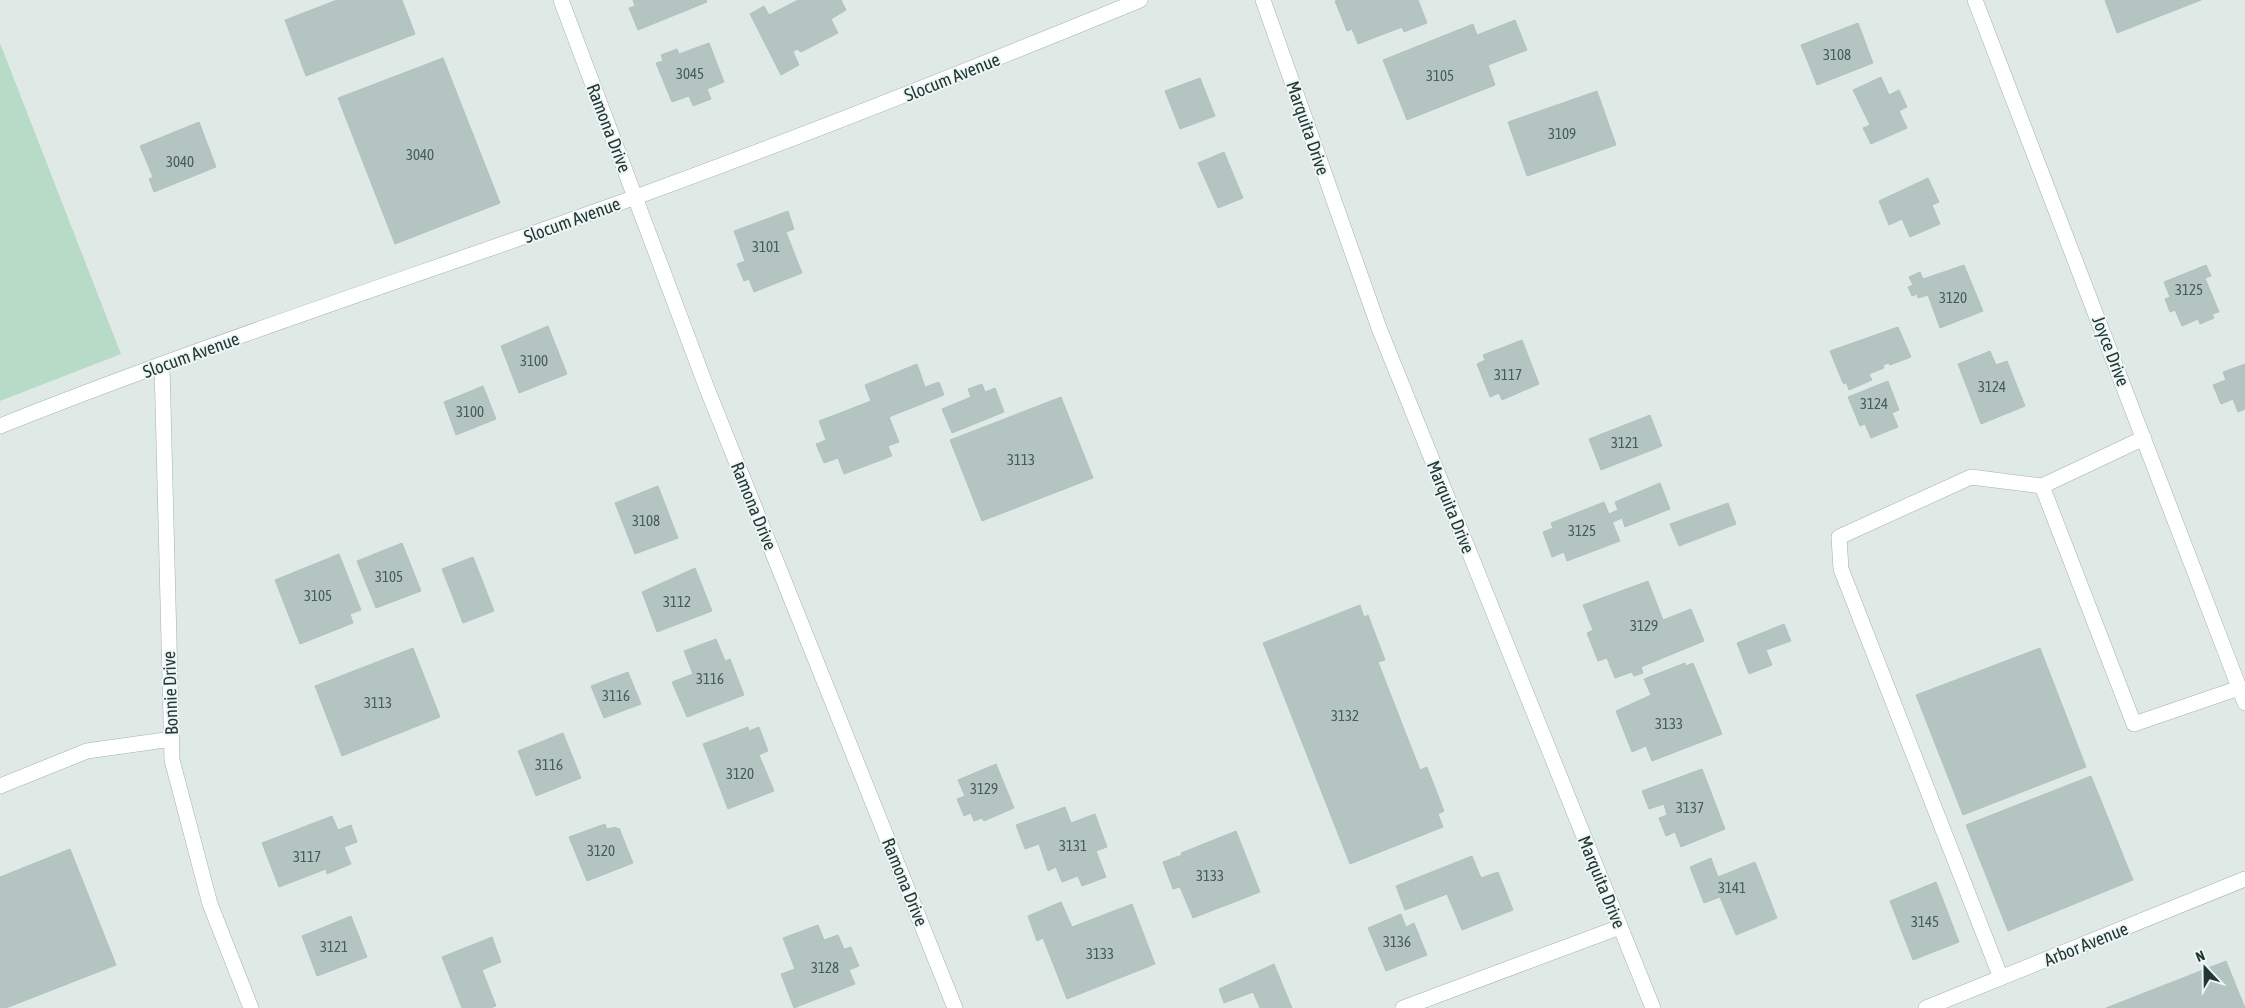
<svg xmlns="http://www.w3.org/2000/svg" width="2245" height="1008" viewBox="0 0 2245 1008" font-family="'Asap Condensed',sans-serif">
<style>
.green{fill:#b8dbc8}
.building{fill:#b4c4c1;stroke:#b1c3bf}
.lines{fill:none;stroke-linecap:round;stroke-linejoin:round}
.minor-casing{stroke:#a2b1af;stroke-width:16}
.minor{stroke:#fff;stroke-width:15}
.labels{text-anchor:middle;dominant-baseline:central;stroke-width:4;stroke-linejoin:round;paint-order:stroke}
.number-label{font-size:15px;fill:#455c5a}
.street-label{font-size:18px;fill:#203937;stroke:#eff6f4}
</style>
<rect width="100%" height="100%" fill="#dfeae7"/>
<!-- green -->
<path class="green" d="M0,43l121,311 -121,47z"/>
<!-- building -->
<path class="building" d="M337,0h65l13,34 -109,42 -21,-56z
M633,0h73l1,2 -69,28 -9,-22 6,-2z
M798,0h43l5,10 -15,9 7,14 -37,19 -4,-3 -4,3 6,13 -18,10 -31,-61 14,-8 5,9z
M1338,0h80l9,23 -23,9 -2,-5 -44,17 -6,-15 -5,2 -12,-30z
M2105,0h96l-84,33z
M1515,20l12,30 -39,15 7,20 -88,35 -24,-60 90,-36 4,11z
M1858,23l15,40 -56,22 -16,-40z
M709,43l15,39 -17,7 4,10 -18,7 -4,-10 -17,6 -16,-39 7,-2 -2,-6 16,-6 2,5z
M443,58l57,145 -105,41 -57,-146z
M1881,77l8,18 10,-5 8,17 -8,4 8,17 -36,16 -8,-16 7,-3 -17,-35z
M1200,78l15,38 -35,13 -15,-38z
M1597,91l19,54 -89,31 -19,-54z
M199,122l17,45 -62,25 -5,-13 4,-2 -13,-31z
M1224,152l19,46 -25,10 -20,-45z
M1928,178l11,24 -7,3 8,19 -30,13 -8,-18 -13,6 -10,-24z
M788,211l6,18 -8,3 16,41 -48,19 -5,-13 -5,2 -7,-17 8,-3 -11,-30z
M1964,265l19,46 -43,17 -12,-33 -10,3 -1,-4 -5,2 -4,-9 5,-2 -4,-8 11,-5 3,7z
M2206,265l5,11 -6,2 14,34 -7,2 2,4 -14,6 -2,-5 -16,7 -7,-16 -5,2 -5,-13 5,-2 -6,-15z
M548,326l19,48 -48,19 -18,-47z
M1898,327l13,30 -21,8 -1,-2 -6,2 1,3 -15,6 3,6 -23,10 -2,-6 -4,-1 -13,-32z
M1522,340l17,44 -37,16 -3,-7 -9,4 -13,-33 8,-4 -2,-5z
M1990,351l6,14 11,-4 18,45 -44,18 -23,-60z
M917,364l8,23 14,-5 5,13 -55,22 10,25 -11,4 4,10 -48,18 -6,-16 -14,5 -8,-19 10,-4 -7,-19 52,-20 -6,-16z
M2245,364v45l-7,3 -5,-13 -12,5 -8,-19 13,-5 -3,-8z
M1888,381l11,29 -7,3 6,14 -27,11 -6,-14 -5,2 -12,-29z
M982,384l3,8 10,-4 9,24 -52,21 -10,-24 29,-12 -3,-8z
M483,386l13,33 -40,16 -12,-33z
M1061,397l32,81 -111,43 -32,-81z
M1650,415l12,31 -61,24 -12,-31z
M1660,483l10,26 -45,18 -3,-9 -9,4 -4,-8 9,-4 -3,-8z
M658,486l20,52 -43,16 -20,-51z
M1604,502l16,39 -53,20 -3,-9 -12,5 -9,-25 10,-4 -2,-5z
M1728,503l8,21 -57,22 -9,-22z
M402,543l19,48 -45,17 -19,-47z
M339,554l22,56 -11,4 3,9 -53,21 -25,-64z
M473,557l21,54 -31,12 -21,-54z
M695,568l17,43 -55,21 -15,-40z
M1648,581l15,39 28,-11 13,32 -63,26 2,6 -9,3 -2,-4 -17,6 -8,-20 -9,3 -11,-28 6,-3 -10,-25z
M1360,605l4,12 4,-2 17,45 -7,2 42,108 7,-3 17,44 -6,3 5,13 -93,37 -87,-221z
M1784,624l7,17 -25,9 6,15 -23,9 -12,-31z
M716,639l9,22 5,-2 14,36 -57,22 -15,-35 21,-8 -9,-23z
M413,648l27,69 -98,39 -27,-70z
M2040,648l46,119 -123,48 -47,-120z
M1685,663l1,3 7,-3 29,71 -70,27 -6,-15 -14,6 -16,-41 35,-16 -7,-16z
M628,672l13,32 -37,14 -13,-32z
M748,727l1,4 10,-4 9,24 -9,4 15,36 -46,18 -25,-65z
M563,733l18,45 -45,18 -18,-45z
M996,764l18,44 -30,13 -2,-3 -8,3 -3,-8 -7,3 -7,-17 8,-3 -7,-16z
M1702,769l23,60 -44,18 -6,-15 -9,4 -7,-18 8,-3 -3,-11 -15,5 -7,-18z
M2091,776l42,104 -125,51 -42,-106z
M1065,807l6,16 24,-9 12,33 -11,4 10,26 -24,9 -4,-10 -16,6 -6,-15 -8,4 -9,-27 -14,5 -9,-24z
M332,816l6,14 13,-5 6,17 -13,5 7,17 -24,10 -1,-5 -47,18 -17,-44z
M605,824l2,5 9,-2 1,2 2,-1 14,35 -46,18 -18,-44z
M1236,831l24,61 -67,26 -13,-31 -7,2 -10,-27 19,-7 -1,-2z
M70,849l46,116 -110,43h-6v-131z
M1472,856l9,22 17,-6 15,38 -51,20 -15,-36 -42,16 -9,-24z
M1711,858l7,19 37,-15 22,56 -41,17 -16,-38 -16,6 -14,-36z
M1936,882l23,60 -46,18 -23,-59z
M1061,902l11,25 60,-23 23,60 -88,35 -24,-61 -6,3 -9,-25z
M1401,914l5,13 8,-4 13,32 -41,16 -18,-43z
M351,916l16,41 -50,19 -15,-40z
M818,925l6,15 14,-5 6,14 7,-2 8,19 -10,4 6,14 -61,24 -13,-34 14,-5 -12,-31z
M492,937l9,25 -19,8 14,36 -6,2h-28l-20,-51z
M2226,961l19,47h-139z
M1274,964l18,44h-32l-7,-16 -29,11 -5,-14z"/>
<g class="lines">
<defs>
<path id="minor" d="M561,0l145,386 249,622
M1263,0l116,328 274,680
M1975,0l270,703
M162,365l10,395 38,144 41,104
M0,426c208,-83 422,-152 633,-228 171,-62 339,-129 507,-198
M2144,438l-102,48 92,238 105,-36
M0,786l87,-35 85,-12
M2001,978l-160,-409 -2,-32 132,-60 71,9
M1403,1008l217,-81
M1926,1008l319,-129"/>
</defs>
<!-- minor casing -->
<use href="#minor" class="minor-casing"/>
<!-- minor -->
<use href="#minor" class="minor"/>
</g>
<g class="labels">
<!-- number labels -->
<g class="number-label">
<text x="1837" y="54">3108</text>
<text x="690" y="73">3045</text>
<text x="1440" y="75">3105</text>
<text x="1562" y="133">3109</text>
<text x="420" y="154">3040</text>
<text x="180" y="161">3040</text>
<text x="766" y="246">3101</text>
<text x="2189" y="289">3125</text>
<text x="1953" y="297">3120</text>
<text x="534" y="360">3100</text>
<text x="1508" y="374">3117</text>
<text x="1992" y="386">3124</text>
<text x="1874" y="403">3124</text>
<text x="470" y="411">3100</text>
<text x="1625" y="442">3121</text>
<text x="1021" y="459">3113</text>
<text x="646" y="520">3108</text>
<text x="1582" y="530">3125</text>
<text x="389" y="576">3105</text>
<text x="318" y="595">3105</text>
<text x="677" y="601">3112</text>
<text x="1644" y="625">3129</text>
<text x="710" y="678">3116</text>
<text x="616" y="695">3116</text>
<text x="378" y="702">3113</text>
<text x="1345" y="715">3132</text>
<text x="1669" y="723">3133</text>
<text x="549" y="764">3116</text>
<text x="740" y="773">3120</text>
<text x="984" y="788">3129</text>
<text x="1690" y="807">3137</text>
<text x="1073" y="845">3131</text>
<text x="601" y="850">3120</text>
<text x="307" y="856">3117</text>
<text x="1210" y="875">3133</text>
<text x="1732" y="887">3141</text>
<text x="1925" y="921">3145</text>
<text x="1397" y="941">3136</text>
<text x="334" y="946">3121</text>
<text x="1100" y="953">3133</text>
<text x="825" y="967">3128</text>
</g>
<!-- street labels -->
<g class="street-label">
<text transform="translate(952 77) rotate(-22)">Slocum Avenue</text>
<text transform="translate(609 128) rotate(69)">Ramona Drive</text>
<text transform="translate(1308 128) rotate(71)">Marquita Drive</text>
<text transform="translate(572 220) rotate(-20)">Slocum Avenue</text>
<text transform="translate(2111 351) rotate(69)">Joyce Drive</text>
<text transform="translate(191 355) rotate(-20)">Slocum Avenue</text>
<text transform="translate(754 506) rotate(68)">Ramona Drive</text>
<text transform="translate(1451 507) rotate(68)">Marquita Drive</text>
<text transform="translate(170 693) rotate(-92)">Bonnie Drive</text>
<text transform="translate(905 882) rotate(68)">Ramona Drive</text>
<text transform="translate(1602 882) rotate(68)">Marquita Drive</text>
<text transform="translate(2086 944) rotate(-22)">Arbor Avenue</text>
</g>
</g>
<!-- north arrow -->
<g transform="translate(2205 968) rotate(338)" stroke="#eff6f4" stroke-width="4" paint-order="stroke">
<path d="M0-4L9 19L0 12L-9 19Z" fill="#203937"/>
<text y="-8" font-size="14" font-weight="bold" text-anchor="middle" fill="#203937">N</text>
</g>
</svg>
